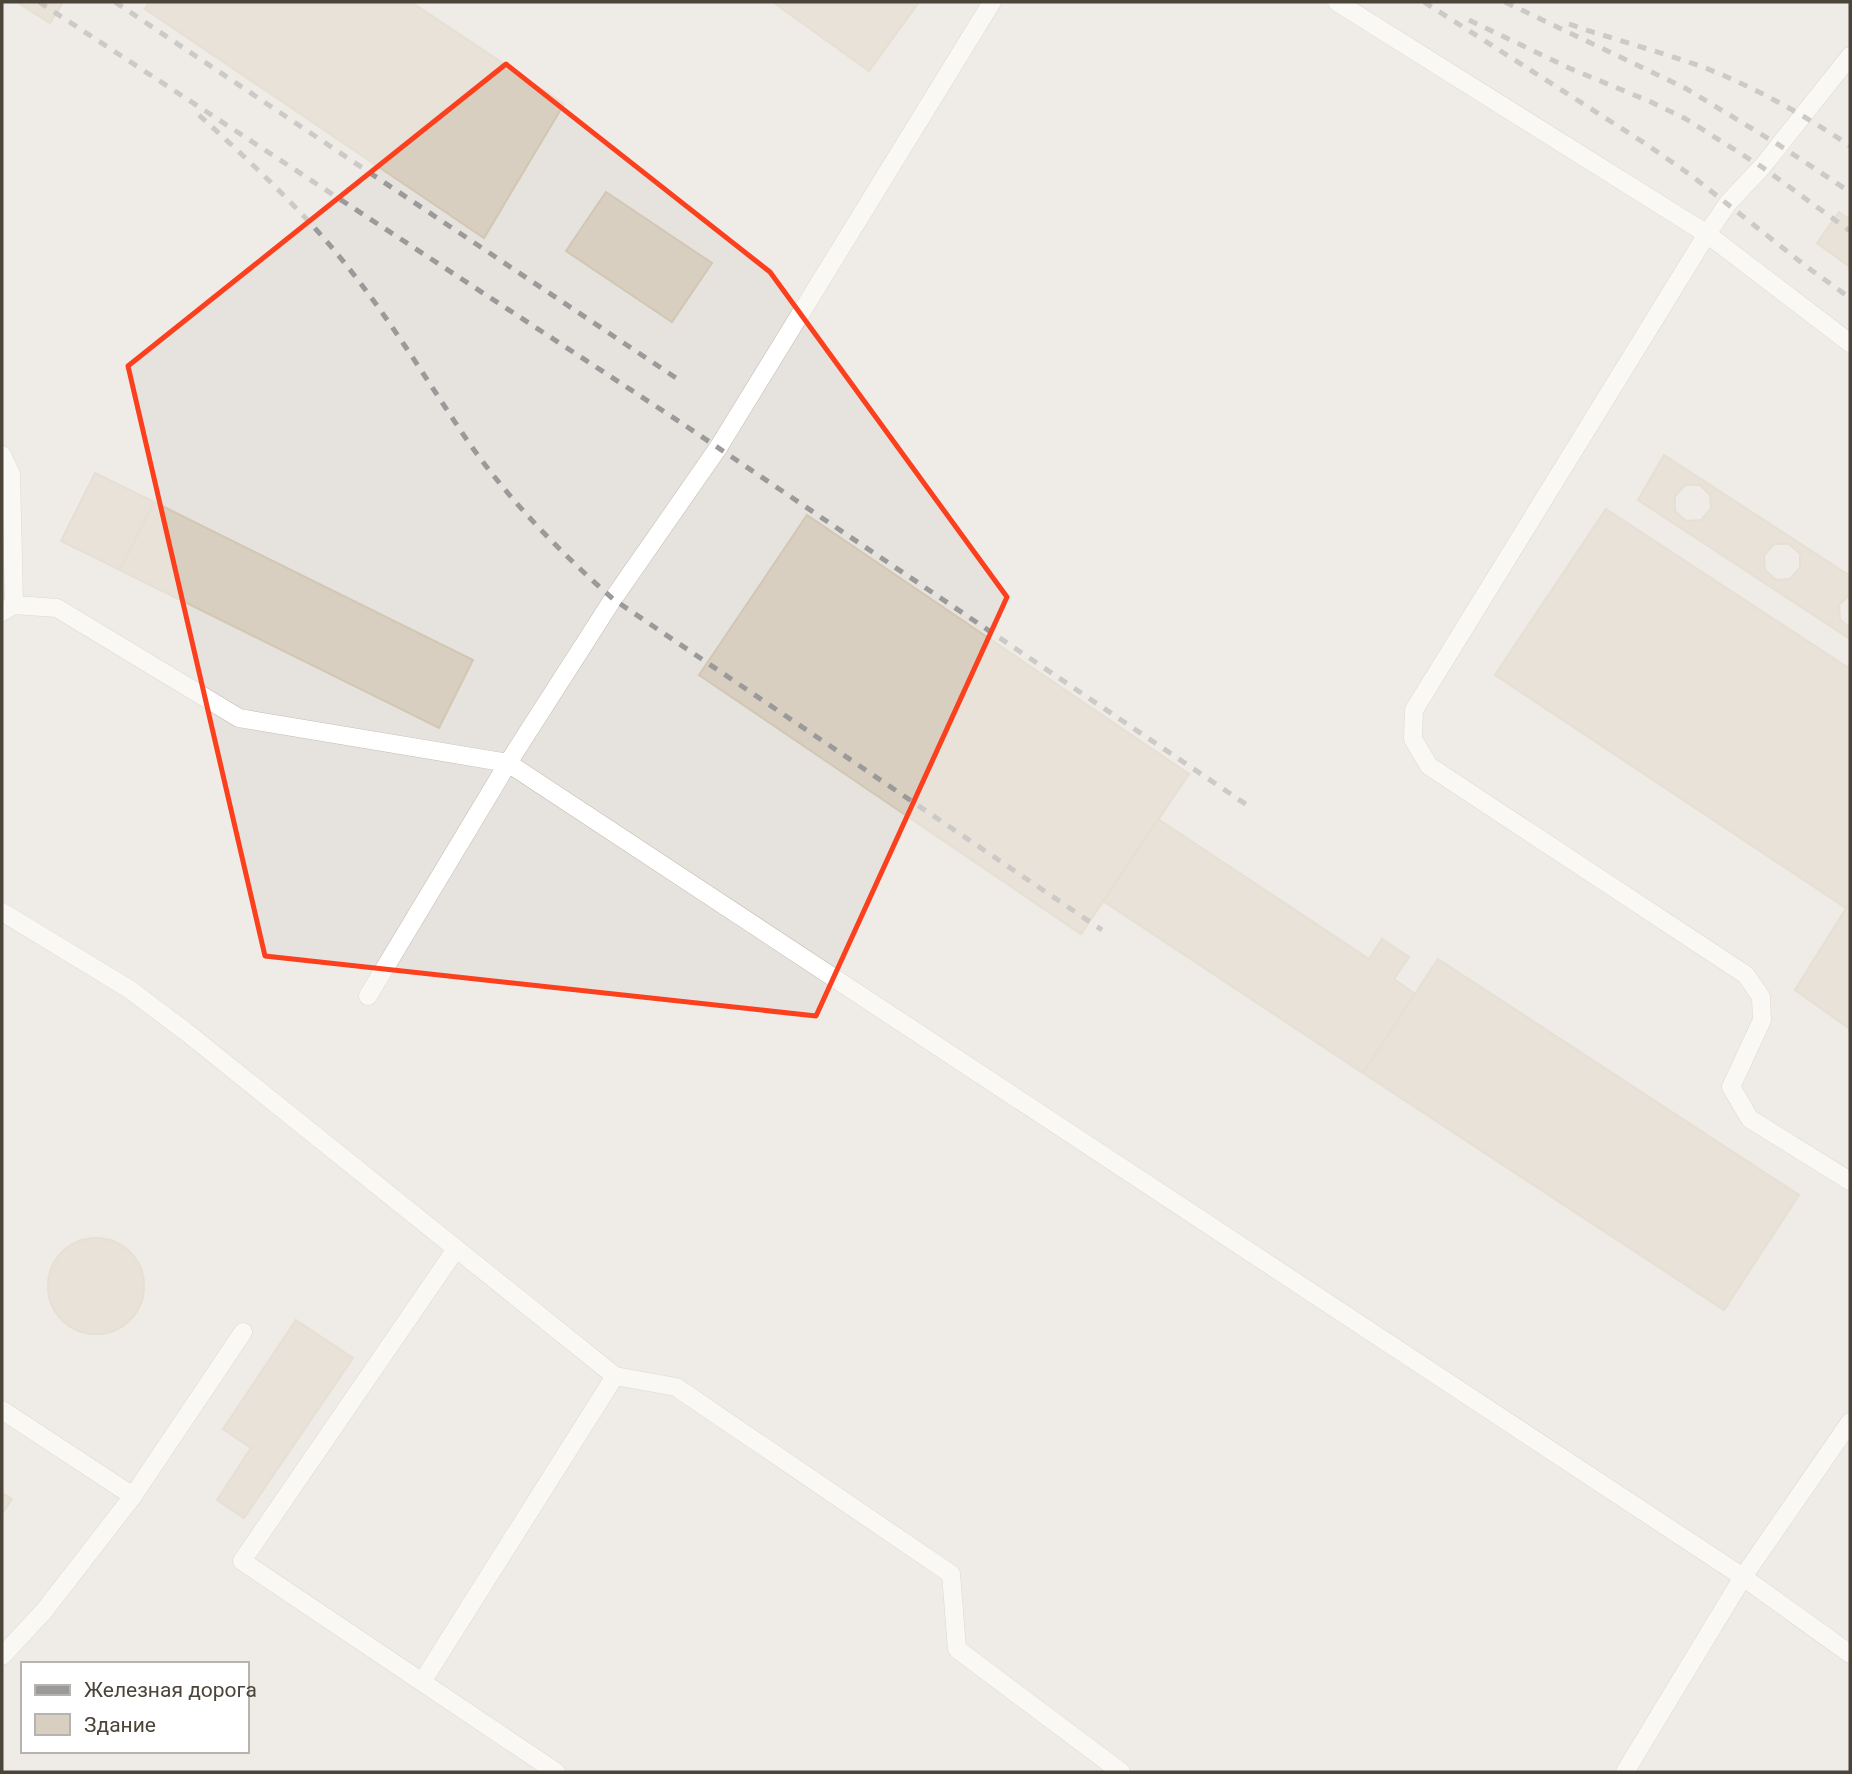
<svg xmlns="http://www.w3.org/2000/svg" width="1852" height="1774" viewBox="0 0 1852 1774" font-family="Roboto,sans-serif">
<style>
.industrial{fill:#e6e2dd;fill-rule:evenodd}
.building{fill:#d8cfc1;stroke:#d3c7b4;stroke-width:2;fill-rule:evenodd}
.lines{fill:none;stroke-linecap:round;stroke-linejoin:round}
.service-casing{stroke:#c2bbae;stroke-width:19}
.service{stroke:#fff;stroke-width:18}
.rail{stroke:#9a9a9a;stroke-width:5;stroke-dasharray:9 9;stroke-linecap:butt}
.marked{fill:none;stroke:#fc3f1d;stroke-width:5;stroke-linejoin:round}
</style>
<rect width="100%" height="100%" fill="#f6f3ec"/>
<!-- industrial -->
<path class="industrial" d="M2,2h1848v1770h-1848zM23,1664h224v87h-224z"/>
<!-- building -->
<path class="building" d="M17,2h46l-13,21z
M149,2h262l153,102 -80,134 -339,-229z
M773,2h146l-50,69z
M606,192l106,71 -40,59 -106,-71z
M1839,212l11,8v47l-33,-24z
M1664,455l186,121v18l-11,11 1,14 10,10v10l-212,-139zM1685,485h15l10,10 1,14 -10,11 -15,1 -11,-10v-15zM1774,544h15l11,10v14l-10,11 -14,1 -11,-10 -1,-15z
M95,473l59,29 -34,68 -59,-29z
M154,502l319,158 -34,68 -319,-158z
M1606,509l244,160v233l-4,6 -351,-233z
M807,515l382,259 -108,160 -382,-259z
M1158,819l211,140 13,-20 27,18 -15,22 21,15 -52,79 -260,-172z
M1850,902v127l-55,-39z
M1438,959l361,236 -75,115 -361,-237z
M48 1286a48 48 0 1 1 96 0a48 48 0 1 1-96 0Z
M296,1320l57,38 -109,160 -27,-18 34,-52 -28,-19z
M2,1493l10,6 -10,15z"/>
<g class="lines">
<defs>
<path id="service" d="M1337,2l370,232 143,109
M1850,56l-88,111 -34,36 -21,31 -293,476 -1,29 16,27 317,209 15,22 1,23 -31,67 19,32 100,62
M2,455l9,19 3,131
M2,612l12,-7 43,3 182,110 269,45 1235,814 107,77
M2,912l127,77 56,42 430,345 61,11 275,187 6,75 164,123
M368,996l140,-233 105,-164 105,-151 274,-446
M2,1410l131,86 110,-164
M2,1656l42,-45 89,-115
M422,1682l-180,-121 214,-312
M556,1772l-134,-90 193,-306
M1625,1772l118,-195 107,-155"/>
</defs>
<!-- service casing -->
<use href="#service" class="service-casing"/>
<!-- service -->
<use href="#service" class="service"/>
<!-- rail -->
<path class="rail" d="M39,2l644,422 567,383
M115,2l564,378
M1424,2l222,142 46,32 115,91 43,31
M1505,2l180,86 94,57 71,47
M1469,20l100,48 82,34 35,17 76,48 88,64
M1569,24c46,16 93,28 139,45 50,20 98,47 142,77
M199,115c58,53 115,106 162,169 39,51 72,106 108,159 41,58 91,109 144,156l489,331"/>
</g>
<!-- marked area -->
<path d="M0 0H1852V1774H0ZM506,64l264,208 237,325 -191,419 -551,-60 -137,-590z" fill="#f6f3ec" fill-opacity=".55" fill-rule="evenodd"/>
<path class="marked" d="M506,64l264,208 237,325 -191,419 -551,-60 -137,-590z"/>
<!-- border -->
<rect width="1852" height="1774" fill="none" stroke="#4b4439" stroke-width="7"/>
<!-- legend -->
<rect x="21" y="1662" width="228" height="91" fill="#ffffff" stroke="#b7b4b0" stroke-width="2"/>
<rect x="35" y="1685" width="35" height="10" fill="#9a9a9a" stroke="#b7b4b0" stroke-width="2"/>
<text x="84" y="1697" font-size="21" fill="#4b4439">Железная дорога</text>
<rect x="35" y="1714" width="35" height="21" fill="#d8cfc1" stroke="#b7b4b0" stroke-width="2"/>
<text x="84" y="1732" font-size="21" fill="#4b4439">Здание</text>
</svg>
